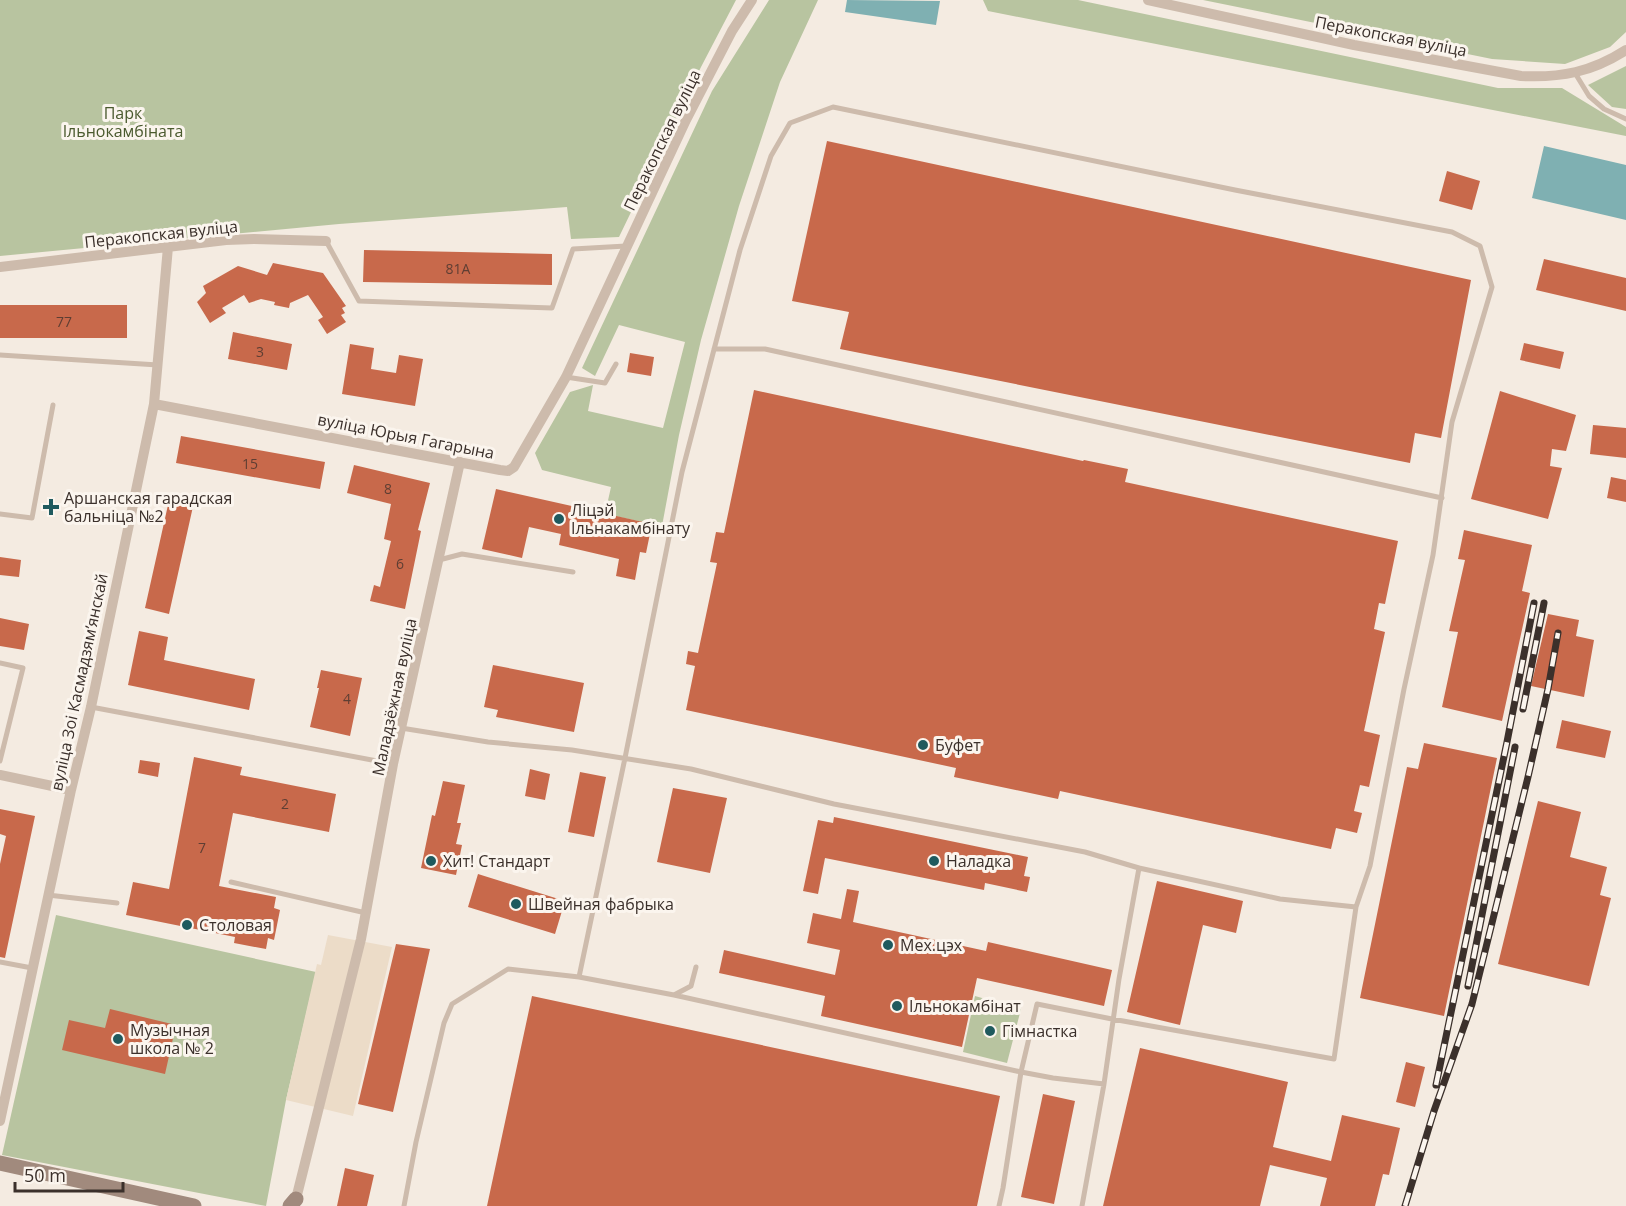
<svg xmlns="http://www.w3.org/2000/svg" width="1626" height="1206" viewBox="0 0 1626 1206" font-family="'Open Sans',sans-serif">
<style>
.green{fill:#b8c4a0}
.plaza{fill:#ecdcc8}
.water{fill:#7fb0b2}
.building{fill:#c8694b}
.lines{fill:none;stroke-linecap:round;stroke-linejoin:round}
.lane{stroke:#cdbbac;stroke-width:5}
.street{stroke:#cdbbac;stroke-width:10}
.secondary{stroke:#a18a7d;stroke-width:15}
.rail-casing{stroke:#3b302b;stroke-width:7}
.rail{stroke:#fbf5ee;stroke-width:4.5;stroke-dasharray:14;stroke-linecap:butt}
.poi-dot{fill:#1f5a5e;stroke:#fbf5ee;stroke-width:2}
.labels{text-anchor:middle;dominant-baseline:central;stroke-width:6;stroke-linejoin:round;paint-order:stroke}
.number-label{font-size:14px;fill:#5e3e33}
.street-label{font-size:16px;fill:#3b302b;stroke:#fbf5ee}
.park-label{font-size:16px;fill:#4a5a2e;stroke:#fbf5ee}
.poi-label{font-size:16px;fill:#3b302b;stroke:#fbf5ee;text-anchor:start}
</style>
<rect width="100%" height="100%" fill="#f4ebe1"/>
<!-- green -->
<path class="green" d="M0,0h736l-35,67 -82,170 -48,2 -4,-32 -228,17 -339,32z
M769,0h49l-38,82 -41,124 -38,134 -22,95 -17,91 -57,-12 6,-27 -69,-17 -7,-17 35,-61 23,-7 -5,26 75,17 22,-86 -66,-17 -24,51 -13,-8 130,-277z
M983,0h95l420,88h64l64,39v9l-638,-125z
M1203,0h423v32l-16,15 -45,17 -73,-5z
M1626,66v43l-14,-2 -24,-22z
M56,915l260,57 -30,128 -20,106 -264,-51z
M975,996l46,13 -14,54 -44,-11z"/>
<!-- plaza -->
<path class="plaza" d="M328,935l64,12 -39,169 -67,-16 31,-136 4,1z"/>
<!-- water -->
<path class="water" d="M847,0l93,1 -4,24 -91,-13z
M1544,146l82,19v55l-94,-22z"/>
<!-- building -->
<path class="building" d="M827,141l644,139 -30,158 -26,-5 -5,30 -570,-114 9,-37 -57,-11z
M1447,171l33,10 -8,29 -33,-9z
M364,250l188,4v31l-189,-3z
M1544,259l82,19v33l-90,-21z
M273,263l50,10 23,33 -4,2 3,5 -4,2 5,7 -19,12 -9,-14 5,-3 -15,-22 -18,8 -1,5 -15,-3 1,-3 -14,-3 -12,4 -5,-8 -22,13 4,5 -16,10 -13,-21 9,-9 -3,-7 35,-20 29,9z
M0,305h127v33h-127z
M233,332l59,12 -5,26 -59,-11z
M1524,343l40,9 -4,17 -40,-9z
M350,344l24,4 -3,21 25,4 3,-18 24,4 -8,47 -73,-12z
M630,353l24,4 -3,19 -24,-4z
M754,390l329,71 1,-1 44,9 -3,13 273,59 -13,63 -6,-1 -5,26 11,3 -21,99 16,4 -11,52 -9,-2 -6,26 8,2 -5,20 -21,-5 -5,21 -271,-58 -2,8 -104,-22 2,-9 -270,-58 9,-44 -9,-2 2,-13 10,2 19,-90 -7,-1 6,-30 8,1z
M1500,391l76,24 -10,36 -14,-2 -2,17 12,2 -14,51 -77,-20z
M1593,425l33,3v30l-36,-4z
M181,436l144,26 -5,27 -144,-26z
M354,465l76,18 -12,47 3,1 -16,78 -35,-8 4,-16 6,2 11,-46 -7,-2 7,-35 -44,-11z
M1611,477l15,3v22l-19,-4z
M496,489l156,35 -6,29 -6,-1 -5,28 -19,-4 3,-17 -60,-14 2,-11 -32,-7 -7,31 -40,-9z
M170,496l24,6 -25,112 -24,-6z
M1464,530l68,15 -10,46 8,2 -28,128 -60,-14 16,-75 -9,-1 16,-71 -7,-1z
M0,557l21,3 -2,17 -19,-2z
M1548,614l31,6 -3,16 18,4 -10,57 -53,-11z
M0,618l29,6 -5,26 -24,-4z
M139,631l29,6 -4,23 91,19 -6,31 -121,-25z
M493,665l91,18 -10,49 -78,-15 2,-7 -14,-3z
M321,670l41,8 -12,58 -40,-9 9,-39h-2z
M1562,720l49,11 -6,27 -49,-10z
M1424,743l73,15 -53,258 -84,-18 47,-231 11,2z
M194,757l48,10 -2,8 96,19 -7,38 -96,-19 -14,73 57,11 -2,11 6,2 -6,30 -6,-2 -2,11 -32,-6 1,-6 -109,-22 7,-33 36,7z
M140,760l20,3 -2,14 -20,-4z
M530,769l20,5 -5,26 -20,-4z
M580,772l26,5 -12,60 -26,-5z
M443,781l22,4 -8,38h4l-5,21 6,1 -6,30 -35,-7 11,-53 3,1z
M673,788l54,10 -17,75 -53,-11z
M1538,801l43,11 -11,45 37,10 -7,28 11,3 -22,88 -91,-22z
M0,809l35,7 -30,142 -5,-1v-93l6,-28 -6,-2z
M834,817l194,40 -4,19 6,1 -3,15 -42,-9 -1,7 -159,-32 -7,36 -15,-3 15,-71 15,3z
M478,874l87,27 -10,33 -87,-27z
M1157,881l86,20 -7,32 -33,-8 -23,100 -53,-13z
M847,889l12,2 -6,31 133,29 2,-9 124,28 -8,36 -127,-28 -15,69 -141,-31 4,-20 -106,-23 5,-23 111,25 5,-25 -33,-7 6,-30 28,6z
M396,944l34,5 -37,163 -35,-8z
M532,996l468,100 -23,110h-490z
M110,1009l66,16 -11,49 -103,-24 7,-30 36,8z
M1140,1048l148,34 -15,65 58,14 11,-46 58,13 -11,47 -6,-1 -8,32h-55l7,-28 -57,-13 -10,41h-157z
M1406,1062l19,5 -10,40 -19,-5z
M1043,1094l32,7 -21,103 -33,-7z
M345,1168l29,7 -7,31h-30z"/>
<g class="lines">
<!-- lane -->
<path class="lane" d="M1575,73l14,23 15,13 22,10
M326,241l33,60 193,7 21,-59 53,-3
M714,349h51l677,149
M0,355l158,10
M566,377l39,6 11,-19
M0,514l32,4 21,-113
M439,560l23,-6 111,18
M0,663l23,5 -23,93
M91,707l302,57
M401,728l87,14 84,8 119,19 143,35 251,48 54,16 -20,111 -15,105 -51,-6 -32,-6 -18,116 -4,18
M231,882l135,31
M48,895l69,8
M0,962l32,6
M579,977l46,-219 57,-286 58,-222 31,-94 19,-33 43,-16 402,83 217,42 28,14 12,41 -40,135 -19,133 -29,134 -34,177 -14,41 -76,-8 -141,-31
M674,995l347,77 16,-68 75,15 222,40 22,-152
M404,1206l12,-64 28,-119 8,-19 56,-35 71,8 95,18 17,-9 5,-19
M1082,1206l22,-122"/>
<!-- street -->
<path class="street" d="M1148,0l206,45 167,31c40,2 71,-4 105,-26
M0,267l226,-27 28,-1 72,2
M154,404l346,66 8,1 6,-4 52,-90 120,-257 46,-89 20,-31
M0,775l71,15
M0,1121l71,-331 20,-83 63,-303 14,-157
M296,1199l65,-260 32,-175 67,-302"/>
<!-- secondary -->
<path class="secondary" d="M0,1163l194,43
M290,1206l6,-7"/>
<defs>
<path id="rail" d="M1523,709l21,-106
M1468,986l47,-239
M1436,1085l71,-343 27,-139
M1405,1206l29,-95 38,-107 56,-227 20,-88 10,-56"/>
</defs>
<!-- rail casing -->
<use href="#rail" class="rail-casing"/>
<!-- rail -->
<use href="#rail" class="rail"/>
</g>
<!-- markers -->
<g class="poi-dot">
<path d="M48 498h6v6h6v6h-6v6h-6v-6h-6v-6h6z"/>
<circle cx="559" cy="519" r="6"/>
<circle cx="923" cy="745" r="6"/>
<circle cx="431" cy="861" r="6"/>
<circle cx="934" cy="861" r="6"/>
<circle cx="516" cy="904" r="6"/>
<circle cx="187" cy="925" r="6"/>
<circle cx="888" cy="945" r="6"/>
<circle cx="897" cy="1006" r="6"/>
<circle cx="990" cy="1031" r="6"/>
<circle cx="118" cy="1039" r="6"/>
</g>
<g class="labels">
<!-- number labels -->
<g class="number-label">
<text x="458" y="268">81А</text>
<text x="64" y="321">77</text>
<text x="260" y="351">3</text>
<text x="250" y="463">15</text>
<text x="388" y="488">8</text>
<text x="400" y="563">6</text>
<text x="347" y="698">4</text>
<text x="285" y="803">2</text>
<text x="202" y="847">7</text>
</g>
<!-- street labels -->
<g class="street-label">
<text transform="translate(1391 36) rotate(11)">Перакопская вуліца</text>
<text transform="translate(662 140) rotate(-64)">Перакопская вуліца</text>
<text transform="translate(161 234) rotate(-6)">Перакопская вуліца</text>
<text transform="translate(406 436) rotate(11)">вуліца Юрыя Гагарына</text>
<text transform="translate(79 682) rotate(-78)">вуліца Зоі Касмадзямʼянскай</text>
<text transform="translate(394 697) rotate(-78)">Маладзёжная вуліца</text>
</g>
<!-- park labels -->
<g class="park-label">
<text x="123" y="113">Парк<tspan x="123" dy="18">Ільнокамбіната</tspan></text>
</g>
<!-- poi labels -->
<g class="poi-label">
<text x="64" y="498">Аршанская гарадская<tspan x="64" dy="18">бальніца №2</tspan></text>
<text x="571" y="510">Ліцэй<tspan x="571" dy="18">Ільнакамбінату</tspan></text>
<text x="935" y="745">Буфет</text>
<text x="443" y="861">Хит! Стандарт</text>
<text x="946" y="861">Наладка</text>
<text x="528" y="904">Швейная фабрыка</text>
<text x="199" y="925">Столовая</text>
<text x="900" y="945">Мех.цэх</text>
<text x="909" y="1006">Ільнокамбінат</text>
<text x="130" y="1030">Музычная<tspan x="130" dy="18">школа № 2</tspan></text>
<text x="1002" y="1031">Гімнастка</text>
</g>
</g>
<!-- scale -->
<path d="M15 1182v9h108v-9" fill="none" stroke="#3b302b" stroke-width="3"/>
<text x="24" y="1182" font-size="18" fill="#3b302b" stroke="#fbf5ee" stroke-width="4.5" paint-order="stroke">50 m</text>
</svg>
